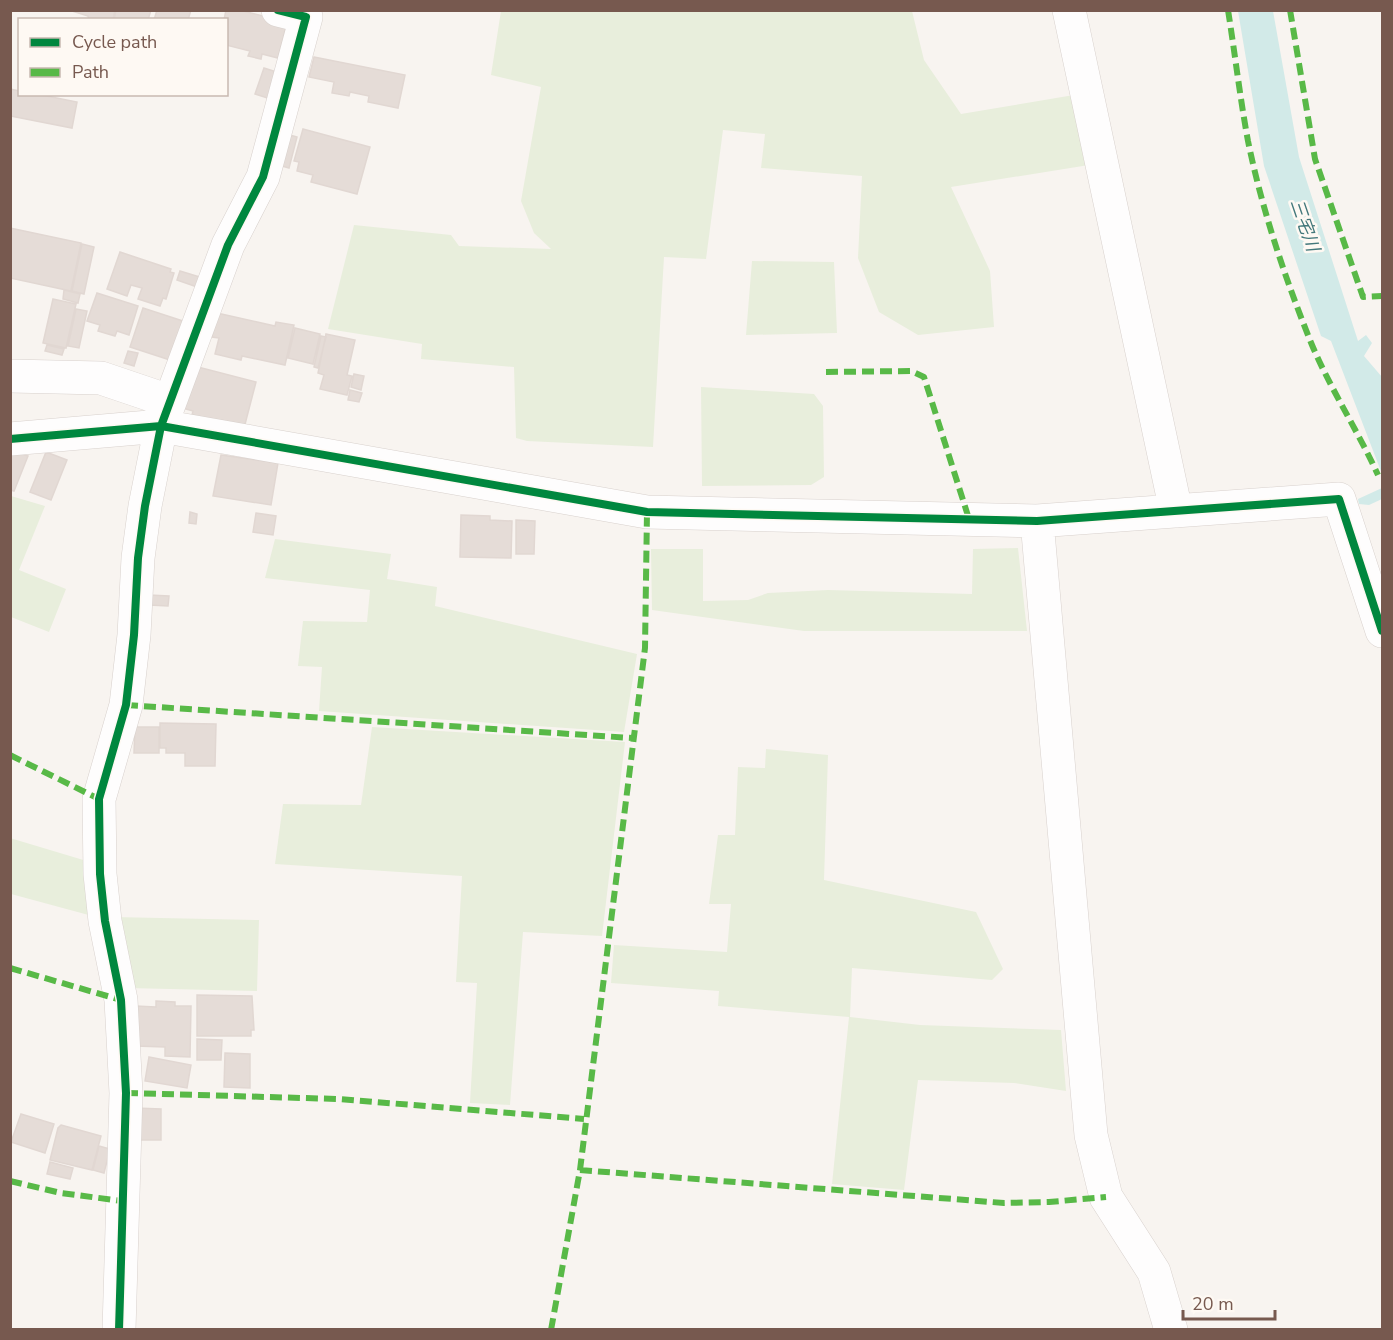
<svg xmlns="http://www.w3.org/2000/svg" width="1393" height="1340" viewBox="0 0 1393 1340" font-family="'Nunito Sans','Noto Sans JP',sans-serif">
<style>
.green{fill:#e8eedc}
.water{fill:#d2eae8}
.building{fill:#e5dcd7;stroke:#e1d7d2;stroke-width:1.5}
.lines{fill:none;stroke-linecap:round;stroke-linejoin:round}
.minor-casing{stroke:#d8d1cd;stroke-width:34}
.minor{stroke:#fefdfd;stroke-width:33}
.quiet{stroke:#58b947;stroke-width:6;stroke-dasharray:12 6;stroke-linecap:butt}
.cycleway-casing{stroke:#fef9f3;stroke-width:11}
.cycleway{stroke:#00873e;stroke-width:8}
.labels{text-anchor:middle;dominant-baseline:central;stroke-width:5;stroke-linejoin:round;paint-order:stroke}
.water-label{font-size:18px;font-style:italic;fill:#43787b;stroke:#fef9f3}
</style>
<rect width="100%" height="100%" fill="#f8f4f0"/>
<!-- green -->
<path class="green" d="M501,11h411l12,49 37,54 113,-19 15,70 -138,22 39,84 4,56 -76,8 -39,-23 -21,-54 4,-82 -101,-8 4,-34 -42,-4 -17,129 -42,-2 -11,190 -126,-6 -11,-3 -2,-71 -93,-8 1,-15 -94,-15 26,-104 97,10 8,11 92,3 -17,-16 -13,-32 20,-114 -50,-12z
M752,261l82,1 3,71 -91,2z
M701,387l113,7 9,12 1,71 -13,8 -109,1z
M11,496l34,10 -26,64 47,19 -17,43 -38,-15z
M275,539l116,15 -4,25 50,8 -2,19 202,48 -13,78 -305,-21 3,-44 -24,-1 5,-45 64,1 3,-32 -105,-12z
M1018,548l9,83h-223l-152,-21 -1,-61h52v52l45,-1 20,-7 60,-3 144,4 1,-45z
M372,727l253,15 -23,194 -79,-4 -13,173 -40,-2 7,-120 -21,-1 6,-106 -187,-12 8,-60 78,1z
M766,749l62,6 -4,125 152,32 27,57 -11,11 -140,-12 -2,49 70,8 141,5 5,61 -52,-8 -96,-3 -14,110 -72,-6 17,-167 -131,-11 1,-15 -108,-8 3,-38 113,7 4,-48h-22l9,-69h17l3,-68 27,1z
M10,838l80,24 6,55 -85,-23z
M113,917l146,3 -2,71 -130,-3z"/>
<!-- water -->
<path class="water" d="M1238,11h35l26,146 59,184 8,-6 6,8 -8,13 18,21v97l-51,-133 -10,-5 -57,-170z
M1382,488v11l-13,6 -10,-1 -1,-5z"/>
<!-- building -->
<path class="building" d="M69,10h46l-2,10h-24l-1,-4z
M116,10h35l-3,10h-34z
M157,10h34l-3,10h-34z
M226,10h13l48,12 -9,36 -16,-4 -1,5 -13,-3 2,-5 -24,-6v-25h-2z
M314,57l91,18 -7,33 -30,-6 1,-6 -19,-4 -1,4 -17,-3 2,-11 -25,-5z
M264,68l19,6 -9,26 -19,-6z
M10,89l10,2v3h17l40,8 -5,26 -62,-12z
M303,129l67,18 -13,47 -46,-12 2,-7 -16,-4 2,-9 -5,-1z
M283,133l14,4 -8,31 -14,-4z
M10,228l71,15 -10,48 -61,-13z
M82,244l12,3 -10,47 -12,-3z
M120,252l51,17 -1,3 4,1 -8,26 -3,-1 -3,8 -22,-7 4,-11 -11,-3 -4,11 -20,-7z
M180,271l23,7 -3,10 -23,-8z
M64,290l16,4 -2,9 -15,-4z
M97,293l41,13 -9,29 -12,-4 -2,5 -17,-5 2,-6 -13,-4z
M53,299l23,5 -10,44 -23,-5z
M143,308l40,13 -13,39 -40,-13z
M76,309l11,2 -8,37 -11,-2z
M217,313l58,13 1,-4 18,3 -9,40 -43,-9 -1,4 -26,-6 4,-16 -7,-1z
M295,328l25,6 -7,30 -25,-6z
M326,334l29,6 -8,35 5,1 -5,19 -27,-6 4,-14 -6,-2z
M321,336l5,1 -8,31 -4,-1z
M47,345l17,4 -2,6 -17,-4z
M128,351l10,2 -4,13 -10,-3z
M194,366l62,16 -12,46 -52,-13 1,-4 -14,-4z
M354,374l10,2 -3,14 -10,-3z
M350,390l12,3 -3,9 -11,-2z
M10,450l18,6 -14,35 -4,-1z
M46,452l21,8 -16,40 -21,-8z
M221,455l57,8 -7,42 -58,-9z
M190,512l7,2 -1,10 -7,-1z
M256,513l20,3 -3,19 -20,-3z
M461,515l29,1v4l22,1 -1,37 -51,-1z
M516,520l19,1 -1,33h-18z
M149,595l20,1 -1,10 -19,-1z
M160,723l56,1 -1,42h-30v-13h-19v-5h-6z
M135,727h24v26h-25z
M197,995l55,1 2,34h-3v6h-54z
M156,1001l19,1v4h16l-1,51 -25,-1v-9l-29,-1v-40l20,1z
M197,1039l25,1 -1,20h-24z
M225,1053l25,1v34l-26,-1z
M149,1057l42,8 -4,23 -42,-7z
M135,1108l26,1v31h-27z
M21,1114l33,10 -9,29 -34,-11z
M61,1125l40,11 -9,34 -42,-10 8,-32z
M99,1146l11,3 -6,24 -11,-3z
M50,1162l23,6 -3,11 -23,-5z"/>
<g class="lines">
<defs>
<path id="minor" d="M1069,10l107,501
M10,376l91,2 68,23
M10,439l151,-13 486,86 390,9 302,-22 43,132
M1037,521l54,614 15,62 48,75 17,58
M119,1330l7,-237 -5,-93 -16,-79 -5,-47 -1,-75 27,-94 8,-70 4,-77 7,-52 16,-80 67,-181 35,-68 43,-160 -28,-7"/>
</defs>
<!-- minor casing -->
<use href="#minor" class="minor-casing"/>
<!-- minor -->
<use href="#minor" class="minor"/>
<!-- quiet -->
<path class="quiet" d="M1228,10c7,44 12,88 20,131 14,69 38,140 64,204 19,45 46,86 66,130
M1290,10l25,149 48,138 19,-1
M826,372l85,-1 13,6 45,142
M126,705l506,33
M10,755l89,44
M10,968l111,32
M126,1093l213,6 245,20
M580,1170l424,33 45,-1 57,-5
M10,1181l51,12 61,8
M551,1330l29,-160 65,-522 2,-136"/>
<defs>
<path id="cycleway" d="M10,439l151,-13 486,86 390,9 302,-22 43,132
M119,1330l7,-237 -5,-93 -16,-79 -5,-47 -1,-75 27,-94 8,-70 4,-77 7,-52 16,-80 67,-181 35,-68 43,-160 -28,-7"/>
</defs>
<!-- cycleway casing -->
<use href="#cycleway" class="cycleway-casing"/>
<!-- cycleway -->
<use href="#cycleway" class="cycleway"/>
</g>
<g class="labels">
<!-- water labels -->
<g class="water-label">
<text transform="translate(1305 225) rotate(71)">三宅川</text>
</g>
</g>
<!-- border -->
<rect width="1393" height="1340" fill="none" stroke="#77594f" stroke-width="24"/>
<!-- legend -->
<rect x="18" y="18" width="210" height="78" fill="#fef9f3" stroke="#c8b9b1" stroke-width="1.5"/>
<rect x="30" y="38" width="30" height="9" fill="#00873e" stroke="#c8b9b1" stroke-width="1.5"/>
<text x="72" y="48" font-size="18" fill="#77594f">Cycle path</text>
<rect x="30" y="68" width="30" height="9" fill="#58b947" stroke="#c8b9b1" stroke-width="1.5"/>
<text x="72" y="78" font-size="18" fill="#77594f">Path</text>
<!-- scale -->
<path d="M1183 1310v9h92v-9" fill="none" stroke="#77594f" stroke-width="3"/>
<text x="1192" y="1310" font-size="18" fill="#77594f" stroke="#fef9f3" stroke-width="4.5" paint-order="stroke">20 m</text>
</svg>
